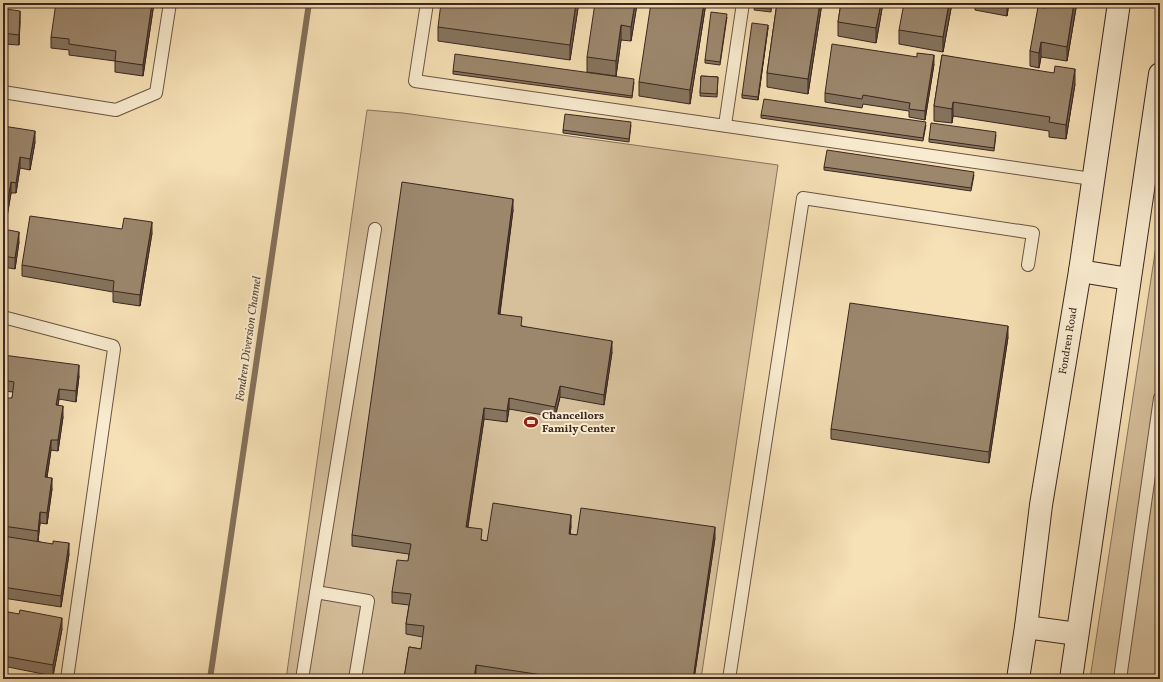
<svg xmlns="http://www.w3.org/2000/svg" width="1163" height="682" viewBox="0 0 1163 682" font-family="Vollkorn,serif">
<style>
.green{fill:#d6c09c;stroke:#88735e}
.lines{fill:none;stroke-linecap:round;stroke-linejoin:round}
.stream{stroke:#84705a;stroke-width:6}
.lane-casing{stroke:#695444;stroke-width:14}
.secondary-casing{stroke:#3a261f;stroke-width:24}
.lane{stroke:#f9ebcf;stroke-width:12}
.secondary{stroke:#f9ebcf;stroke-width:22}
.wall{fill:#86745e;stroke:#3a261f}
.shaded-wall{fill:#6d5e4c;stroke:#3a261f}
.building{fill:#9c876d;stroke:#3a261f}
.labels{text-anchor:middle;dominant-baseline:central;stroke-width:4;stroke-linejoin:round;paint-order:stroke}
.street-label{font-size:11px;fill:#3a261f;stroke:#f9ebcf}
.poi-label{font-size:11px;font-weight:bold;fill:#3a261f;stroke:#f9ebcf;text-anchor:start}
.water-label{font-size:12px;font-style:italic;fill:#5f4b3d;stroke:#f9ebcf}
</style>
<rect width="100%" height="100%" fill="#f6e0b5"/>
<filter id="stains"><feTurbulence type="fractalNoise" baseFrequency=".005" numOctaves="4"/><feColorMatrix values="0 0 0 0 .2 0 0 0 0 .09 0 0 0 0 .02 0 0 0 .5 -.17"/></filter>
<radialGradient id="worn" r=".72"><stop offset=".6" stop-color="#630" stop-opacity="0"/><stop offset="1" stop-color="#630" stop-opacity=".3"/></radialGradient>
<!-- green -->
<path class="green" d="M367,110l36,3 375,52 -77,514h-415z
M1160,220v459h-70z"/>
<g class="lines">
<!-- stream -->
<path class="stream" d="M210,679l99,-676"/>
<defs>
<path id="lane" d="M427,3l-12,78 677,98
M3,92l113,18 40,-17 14,-90
M725,125l18,-122
M3,317l110,29 1,3 -47,330
M316,592l52,9 -13,78
M302,679l73,-450
M729,679l74,-481 230,35 -5,32
M1120,679l40,-281"/>
<g id="secondary">
<path d="M1080,271l49,8"/>
<path d="M1026,627l51,7"/>
<path id="s1" d="M1018,679l8,-52 15,-122 39,-234 39,-268"/>
<path d="M1071,679l89,-605"/>
</g>
</defs>
<!-- lane casing -->
<use href="#lane" class="lane-casing"/>
<!-- secondary casing -->
<use href="#secondary" class="secondary-casing"/>
<!-- lane -->
<use href="#lane" class="lane"/>
<!-- secondary -->
<use href="#secondary" class="secondary"/>
</g>
<!-- wall -->
<path class="wall" d="M3,3h5l-1,6 13,12 -1,24 -16,-1z
M154,3l-11,73 -28,-4v-11l-46,-6v-5l-18,-2v-11z
M578,3v5l-8,52 -132,-19v-14z
M637,3l-6,38 -10,-1 -5,36 -29,-4v-15z
M706,3l-16,101 -51,-8v-14z
M755,3h17l-1,9 -17,-2z
M777,3h45l-14,91 -41,-7v-14z
M841,3h42l-7,40 -38,-7v-14z
M952,3l-9,49 -44,-8v-14z
M975,3h34l-2,13 -32,-6z
M1076,3v5l-9,53 -26,-4 -2,11 -9,-2v-15l16,-43z
M727,17l-7,48 -15,-2v-3z
M768,28l-10,72 -16,-2v-3z
M942,55l133,29 -9,55 -17,-2v-6l-96,-15 -1,7 -18,-2v-15z
M934,64l-9,56 -16,-3v-6l-46,-7 -1,4 -37,-6v-9z
M453,71l181,11 -2,16 -179,-24z
M701,76l17,1 -1,20 -17,-1z
M761,115l165,10 -3,16 -162,-23z
M631,125l-2,17 -66,-9v-3z
M3,126l32,16 -5,28 -10,-2 -4,25h-5l-6,36 14,13 -4,27 -12,-2z
M996,135l-2,16 -65,-9v-3z
M824,167l150,8 -3,16 -147,-21z
M513,210l-13,104 22,12 90,26 -8,53 -44,-8 -5,20 -46,-8 -2,13 -23,-3 -16,108 14,13 5,1 84,-15 -1,8 7,1 138,3 -21,141h-199l-19,-3v3h-72l5,-32 12,2 2,-12 -17,-3v-10l3,-19 -17,-2v-11l16,-31 1,-7 -57,-8v-11z
M152,233l-12,73 -27,-4v-10l-91,-16v-11z
M1008,337l-19,126 -158,-24v-10z
M3,355l76,21 -3,26 -17,-3 -1,6 5,12 -5,34 -7,-1 -4,28 5,11 -5,35 -7,-1 -2,18 31,13 -8,53 -58,-9v-140l2,-17h-2v-23l9,-20 1,-6 -10,-1z
M3,611l59,18 -9,47 -50,-10z"/>
<!-- shaded-wall -->
<path class="shaded-wall" d="M152,3h2l-11,73v-11z
M576,3h2v5l-8,52v-15z
M635,3h2v2l-6,36v-14z
M704,3h2l-16,101v-14z
M820,3h2l-14,91v-15z
M881,3h2l-7,40v-15z
M949,3h3l-9,49v-15z
M1007,3h2l-2,13z
M1074,3h2v5l-9,53v-14z
M20,11v10l-1,24v-10z
M621,25v15l-5,36v-15z
M768,25v3l-10,72v-3z
M1041,42v15l-2,11v-15z
M934,55v9l-9,56v-9z
M1075,69v15l-9,55v-14z
M953,102v14l-1,7v-14z
M35,131v11l-5,28v-11z
M20,157v11l-4,25v-10z
M11,182v11l-8,46v-10z
M513,199v11l-15,115v-11z
M152,222v11l-12,73v-11z
M19,232v10l-4,27v-11z
M1008,326v11l-19,126v-11z
M612,341v11l-8,53v-10z
M79,365v11l-3,26v-11z
M560,386v11l-5,20v-10z
M59,389v10l-3,17v-11z
M509,398v11l-2,13v-11z
M63,406v11l-5,34v-11z
M484,408v11l-18,118v-10z
M51,440v10l-6,38v-11z
M52,478v11l-5,35v-11z
M40,512v11l-2,18v-10z
M571,515v11l-2,19v-11z
M715,527v11l-21,141h-1z
M69,543v11l-8,53v-11z
M62,618v11l-9,47v-11z
M476,665v14h-2z"/>
<!-- building -->
<path class="building" d="M3,3h4l-1,6 14,2 -1,24 -16,-2z
M56,3h96l-9,62 -28,-4 1,-10 -47,-7v-5l-18,-2z
M441,3h135l-6,42 -132,-18z
M595,3h40l-4,24 -10,-2 -5,36 -29,-4z
M651,3h53l-14,87 -51,-8z
M755,3h17l-1,6 -17,-1z
M777,3h43l-12,76 -41,-6z
M841,3h40l-5,25 -38,-6z
M904,3h45l-6,34 -44,-7z
M1046,3h28l-7,44 -26,-5 -2,11 -9,-2 8,-44 8,1z
M711,12l16,2 -7,48 -15,-2z
M752,23l16,2 -10,72 -16,-2z
M832,44l85,13v-4l17,2 -9,56 -16,-2 1,-6 -47,-8 -1,4 -37,-6z
M455,54l179,25 -2,17 -179,-25z
M942,55l112,18 1,-7 20,3 -9,56 -17,-3 1,-5 -97,-15 -1,7 -18,-3z
M701,76l17,1 -1,17 -17,-1z
M764,99l162,23 -3,16 -162,-23z
M565,114l66,8 -2,17 -66,-9z
M931,123l65,9 -2,16 -65,-9z
M3,126l32,5 -5,28 -10,-2 -4,26 -5,-1 -8,47 16,3 -4,26 -12,-2z
M827,150l147,22 -3,16 -147,-21z
M402,182l111,17 -15,115 24,3 -1,9 91,15 -8,54 -44,-9 -5,21 -46,-9 -2,13 -23,-3 -18,119 16,2 -1,11 6,1 6,-38 78,12 -2,19 8,1 4,-27 134,19 -22,152h-124l-93,-14 -2,14h-63l-7,-1 5,-31 12,2 3,-23 -18,-2 5,-30 -19,-2 5,-32 11,1 3,-17 -59,-9z
M30,216l92,13 2,-11 28,4 -12,73 -27,-4 1,-10 -92,-16z
M850,303l158,23 -19,126 -158,-23z
M3,355l76,10 -3,26 -17,-2 -3,16 7,1 -5,34h-7l-6,37 7,1 -5,35 -7,-1 -2,19 -35,-5v-68l4,-27 -4,-1v-12l3,-20h6l2,-16 -11,-2z
M3,536l50,8v-3l16,2 -8,53 -58,-9z
M20,610l42,8 -9,47 -50,-9v-45l16,3z"/>
<!-- icons -->
<defs>
<symbol id="stadium-bare" viewBox="-9 -9 18 18"><path d="M0-5a6.5 5 0 1 0 0 10a6.5 5 0 1 0 0-10ZM-3.5-1.8h7v3.6h-7Z" fill="#8f2418" stroke="#f9ebcf" stroke-width="2.5" paint-order="stroke"/></symbol>
</defs>
<g fill-rule="evenodd">
<use href="#stadium-bare" x="521" y="412" width="20" height="20"/>
</g>
<g class="labels">
<!-- street labels -->
<g class="street-label">
<text stroke="none"><textPath href="#s1" startOffset="342">Fondren Road</textPath></text>
</g>
<!-- poi labels -->
<g class="poi-label">
<text x="542" y="416">Chancellors<tspan x="542" dy="13">Family Center</tspan></text>
</g>
<!-- water labels -->
<g class="water-label">
<text transform="translate(249 339) rotate(-82)">Fondren Diversion Channel</text>
</g>
</g>
<!-- margin -->
<rect width="1163" height="682" fill="none" stroke="#f6e0b5" stroke-width="16"/>
<rect x="4" y="4" width="1155" height="674" fill="none" stroke="#3a261f" stroke-width="2"/>
<rect x="8" y="8" width="1147" height="666" fill="none" stroke="#3a261f"/>
<rect width="100%" height="100%" filter="url(#stains)"/>
<rect width="100%" height="100%" fill="url(#worn)"/>
</svg>
